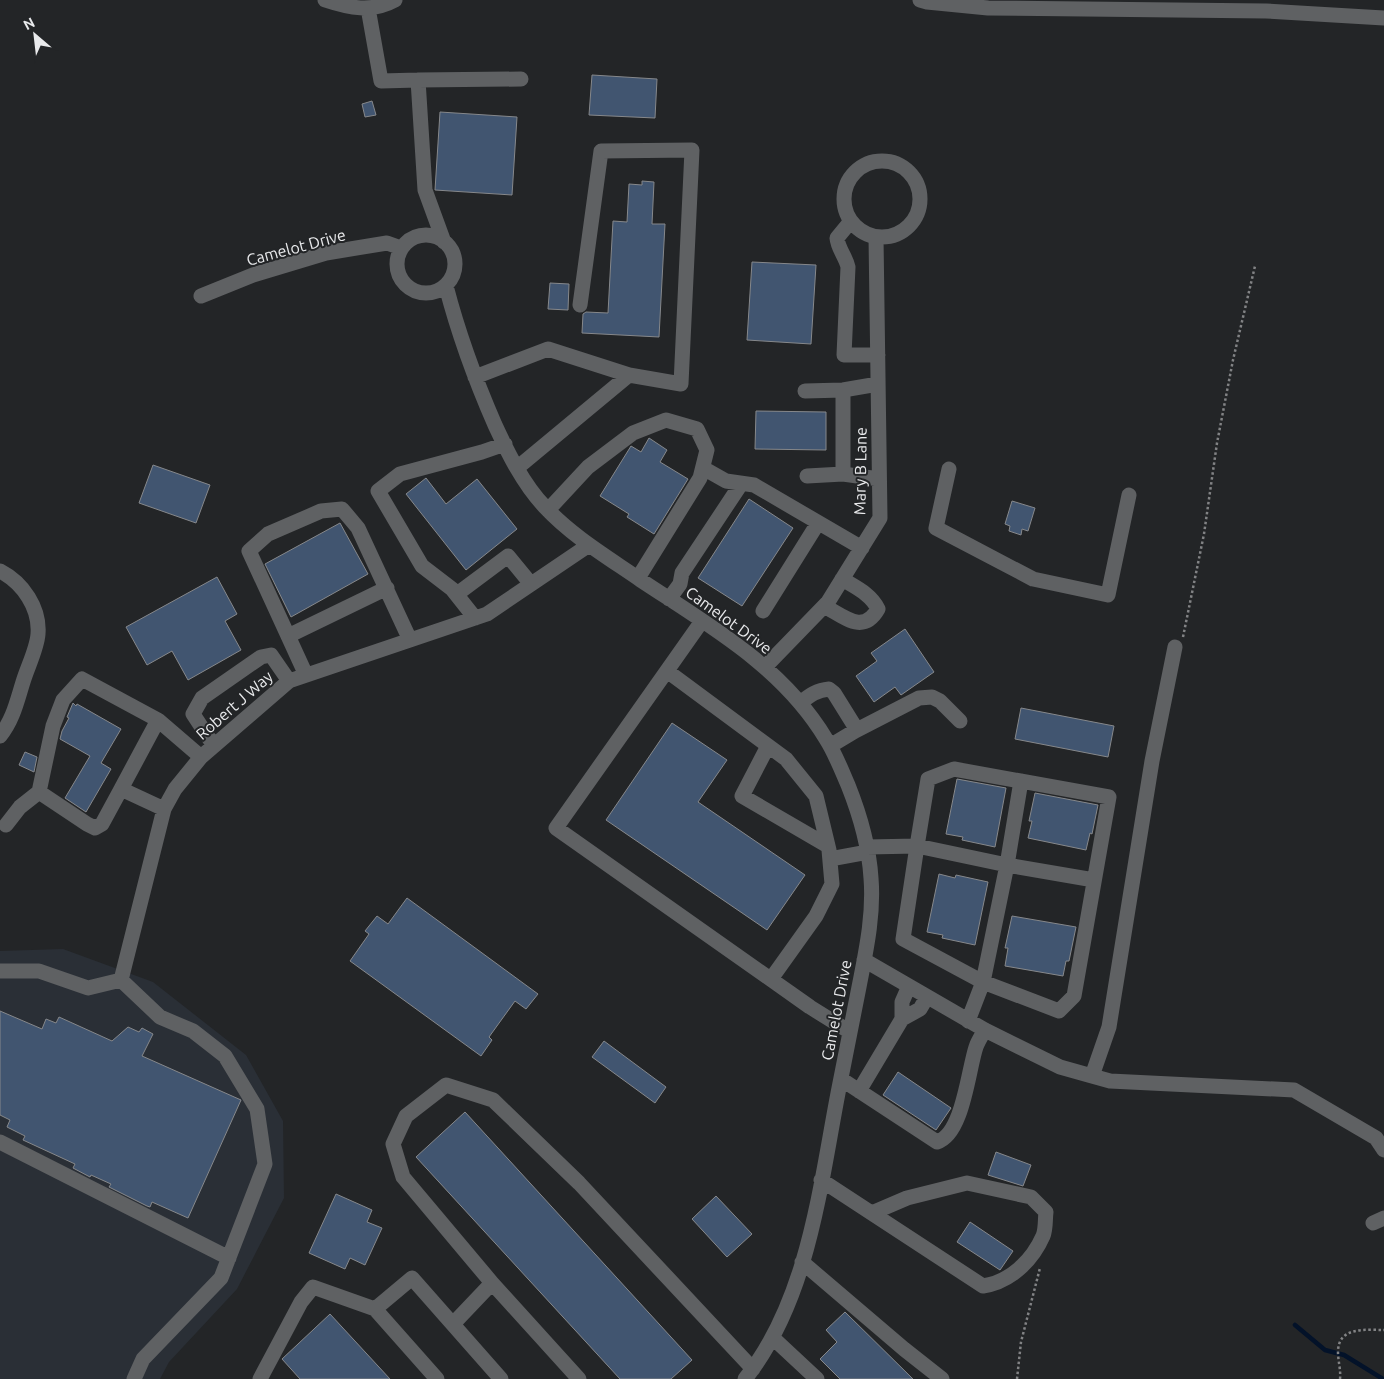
<svg xmlns="http://www.w3.org/2000/svg" width="1384" height="1379" viewBox="0 0 1384 1379" font-family="Ubuntu,sans-serif">
<style>
.built{fill:#2a2f36}
.lines{fill:none;stroke-linecap:round;stroke-linejoin:round}
.stream{stroke:#031229;stroke-width:4.5}
.building{fill:#415570;stroke:#86888b}
.path{stroke:#828385;stroke-width:2.5;stroke-dasharray:2.5 2.5;stroke-linecap:butt}
.minor{stroke:#5f6163;stroke-width:15}
.labels{text-anchor:middle;dominant-baseline:central;stroke-width:4;stroke-linejoin:round;paint-order:stroke}
.street-label{font-size:16px;fill:#e9eaec;stroke:#232527}
</style>
<rect width="100%" height="100%" fill="#232527"/>
<!-- built -->
<path class="built" d="M63,949l90,33 93,73 37,66 1,77 -47,91 -68,73 -9,17h-160v-428z"/>
<g class="lines">
<!-- stream -->
<path class="stream" d="M1295,1325l30,25 19,5 39,24"/>
</g>
<!-- building -->
<path class="building" d="M592,75l65,4 -2,39 -66,-3z
M372,101l4,14 -11,2 -3,-13z
M440,112l77,5 -5,78 -77,-5z
M642,181l12,1 -2,42h13l-6,113 -77,-4 1,-19 3,-2 22,1 5,-92 14,1 2,-38 13,1z
M752,262l64,3 -5,79 -64,-4z
M550,283l19,1 -1,26 -20,-1z
M756,411l70,1v38l-71,-1z
M649,438l18,12 -7,12 28,17 -34,55 -27,-17 2,-3 -29,-18 31,-50 10,6z
M153,465l57,20 -14,38 -57,-20z
M426,478l20,26 31,-25 40,50 -51,41 -60,-76z
M749,499l44,29 -51,78 -44,-28z
M1012,501l23,7 -7,23 -6,-2 -1,6 -12,-4 1,-5 -5,-2z
M340,523l28,51 -77,43 -26,-53z
M217,577l20,37 -12,7 16,29 -53,30 -16,-29 -25,14 -21,-38z
M905,629l29,43 -33,23 -6,-8 -21,15 -18,-26 21,-15 -6,-8z
M73,703l3,3 1,-2 44,25 -20,34 10,6 -25,43 -21,-14 25,-42 -30,-17 2,-8 7,-13 -2,-1z
M1021,708l93,18 -6,31 -93,-18z
M672,723l55,37 -29,42 107,73 -38,55 -161,-110z
M25,752l12,5 -3,15 -15,-7z
M957,779l49,9 -11,59 -33,-7 1,-3 -17,-3z
M1035,793l63,12 -6,29 -2,-1 -4,17 -58,-12 4,-17h-3z
M939,874l16,4 1,-3 32,7 -13,63 -33,-7 1,-3 -16,-3z
M407,898l131,96 -12,15 -11,-8 -26,36 3,3 -11,16 -131,-95 19,-27 -4,-3 12,-15 11,8z
M1012,916l64,11 -7,34h-3l-3,15 -58,-10 3,-18h-3z
M0,1011l42,18 4,-10 10,4 3,-6 53,24 16,-14 11,5 3,-4 11,6 -11,22 99,44 -53,118 -36,-16 -2,5 -3,-1 -38,-19 2,-3 -20,-9 -1,2 -17,-9 2,-4 -52,-24 2,-4 -18,-9 3,-7 -10,-5z
M604,1041l62,46 -11,16 -63,-46z
M898,1072l53,36 -15,22 -53,-35z
M465,1112l227,248 -21,19h-51l-204,-222z
M996,1152l35,13 -8,21 -35,-11z
M336,1194l36,16 -5,12 15,6 -17,37 -15,-7 -5,11 -36,-16z
M716,1196l36,38 -25,23 -35,-38z
M970,1222l43,29 -13,19 -43,-28z
M845,1312l68,67h-73l-20,-20 17,-17 -11,-12z
M330,1314l60,65h-90l-18,-20z"/>
<g class="lines">
<!-- path -->
<path class="path" d="M1183,637l21,-103 13,-91 16,-83 22,-94
M1017,1379l4,-37 19,-74
M1340,1379c1,-9 -2,-18 -2,-27 0,-26 28,-22 46,-22"/>
<!-- minor -->
<path class="minor" d="M325,0c24,8 47,13 70,0
M920,0l7,2 61,6 278,3 118,7
M368,8l13,73 37,-1
M844 199a38 38 0 1 1 76 0a38 38 0 1 1-76 0Z
M851,221l-14,17c1,11 9,19 11,29l-4,88h34
M397 264a29 29 0 1 1 58 0a29 29 0 1 1-58 0Z
M444,242l-19,-52 -7,-110 103,-1
M446,286c13,50 28,91 49,139 13,28 28,59 50,82 28,30 64,51 97,74 68,45 141,86 184,158 9,14 15,30 22,46 12,30 21,61 23,93 3,37 -5,73 -12,109 -7,34 -13,67 -20,101 -19,97 -30,211 -94,291
M201,296l52,-21 73,-22 61,-10 14,5
M580,305l21,-154 91,-1 -11,234 -52,-9
M475,377l73,-28 81,26 -112,93
M843,390v84
M805,391l38,-1 35,-6
M703,468l23,13 28,4 108,63
M949,469l-13,59 97,51 75,16 21,-100
M807,476l36,-2 36,5
M548,510l40,-43 45,-34 33,-13 31,9 10,21 -7,28 -62,100
M0,571c23,12 40,37 38,63 -1,15 -11,34 -15,48 -6,19 -10,38 -23,54
M457,594l51,-38 23,28
M669,599l11,-15 2,-11 59,-89
M824,606c21,11 39,29 54,3 -7,-15 -23,-22 -36,-30
M763,611l55,-88
M475,618l-23,-29 -30,-23 -44,-75 22,-17 82,-22 23,-8
M702,621l-146,207 254,179 40,25
M288,636l99,-48
M765,667l63,-65 52,-84 -4,-281
M667,671l119,88 30,37 13,54 3,34 -16,32 -45,63
M306,675l-57,-124 19,-17 53,-23 21,-2 16,19 52,112
M800,703c10,-8 17,-13 29,-14l5,4 23,37
M158,720l-37,69 43,20
M214,746l-21,-32 9,-16 59,-41 10,-2 18,26
M768,746l-26,50 86,50
M830,746l25,-15 64,-33 13,-1 8,4 20,20
M1021,781l-14,84 -24,117 -80,-43 14,-93 90,19 87,15
M121,789l-19,35 -7,4 -8,-4 -48,-32 14,-66 10,-26 19,-21 76,41 43,37
M6,825l14,-18 19,-15
M867,847l50,-1 11,-67 26,-10 155,28 -35,199 -15,15 -76,-29 -15,39
M830,859l38,-7
M864,960l121,70 75,37 32,9 17,-49 43,-266 23,-114
M0,971h39l49,17 33,-8
M121,980l43,-171 11,-20 26,-32 88,-76 198,-67 102,-69
M121,980l39,37 33,14 32,25 32,53 8,55 -44,114 -78,81 -9,20
M902,1019l18,-10 7,-12
M1092,1076l18,5 184,9 82,48 8,12
M841,1079l96,63c26,-8 31,-71 39,-95 2,-6 6,-12 9,-17
M859,1091l43,-72v-17l7,-16
M0,1142l229,116
M821,1180l162,106c27,-4 49,-25 60,-50 3,-7 2,-17 3,-24l-15,-15 -64,-14 -60,15 -35,15
M1373,1223l11,-5
M802,1262l102,87 38,30
M492,1283l87,96
M453,1324l39,-41 -89,-106 -10,-33 13,-28 40,-31 47,15 86,83 174,186
M773,1338l44,41
M260,1379l41,-77 12,-15 62,22
M437,1379l-62,-70 37,-31 89,101"/>
</g>
<g class="labels">
<!-- street labels -->
<g class="street-label">
<text transform="translate(296 247) rotate(-15)">Camelot Drive</text>
<text transform="translate(860 471) rotate(-89)">Mary B Lane</text>
<text transform="translate(729 620) rotate(36)">Camelot Drive</text>
<text transform="translate(234 705) rotate(-41)">Robert J Way</text>
<text transform="translate(836 1010) rotate(-79)">Camelot Drive</text>
</g>
</g>
<!-- north arrow -->
<g transform="translate(35 35) rotate(332)" stroke="#232527" stroke-width="4" paint-order="stroke">
<path d="M0-4L9 19L0 12L-9 19Z" fill="#e9eaec"/>
<text y="-8" font-size="14" font-weight="bold" text-anchor="middle" fill="#e9eaec">N</text>
</g>
</svg>
